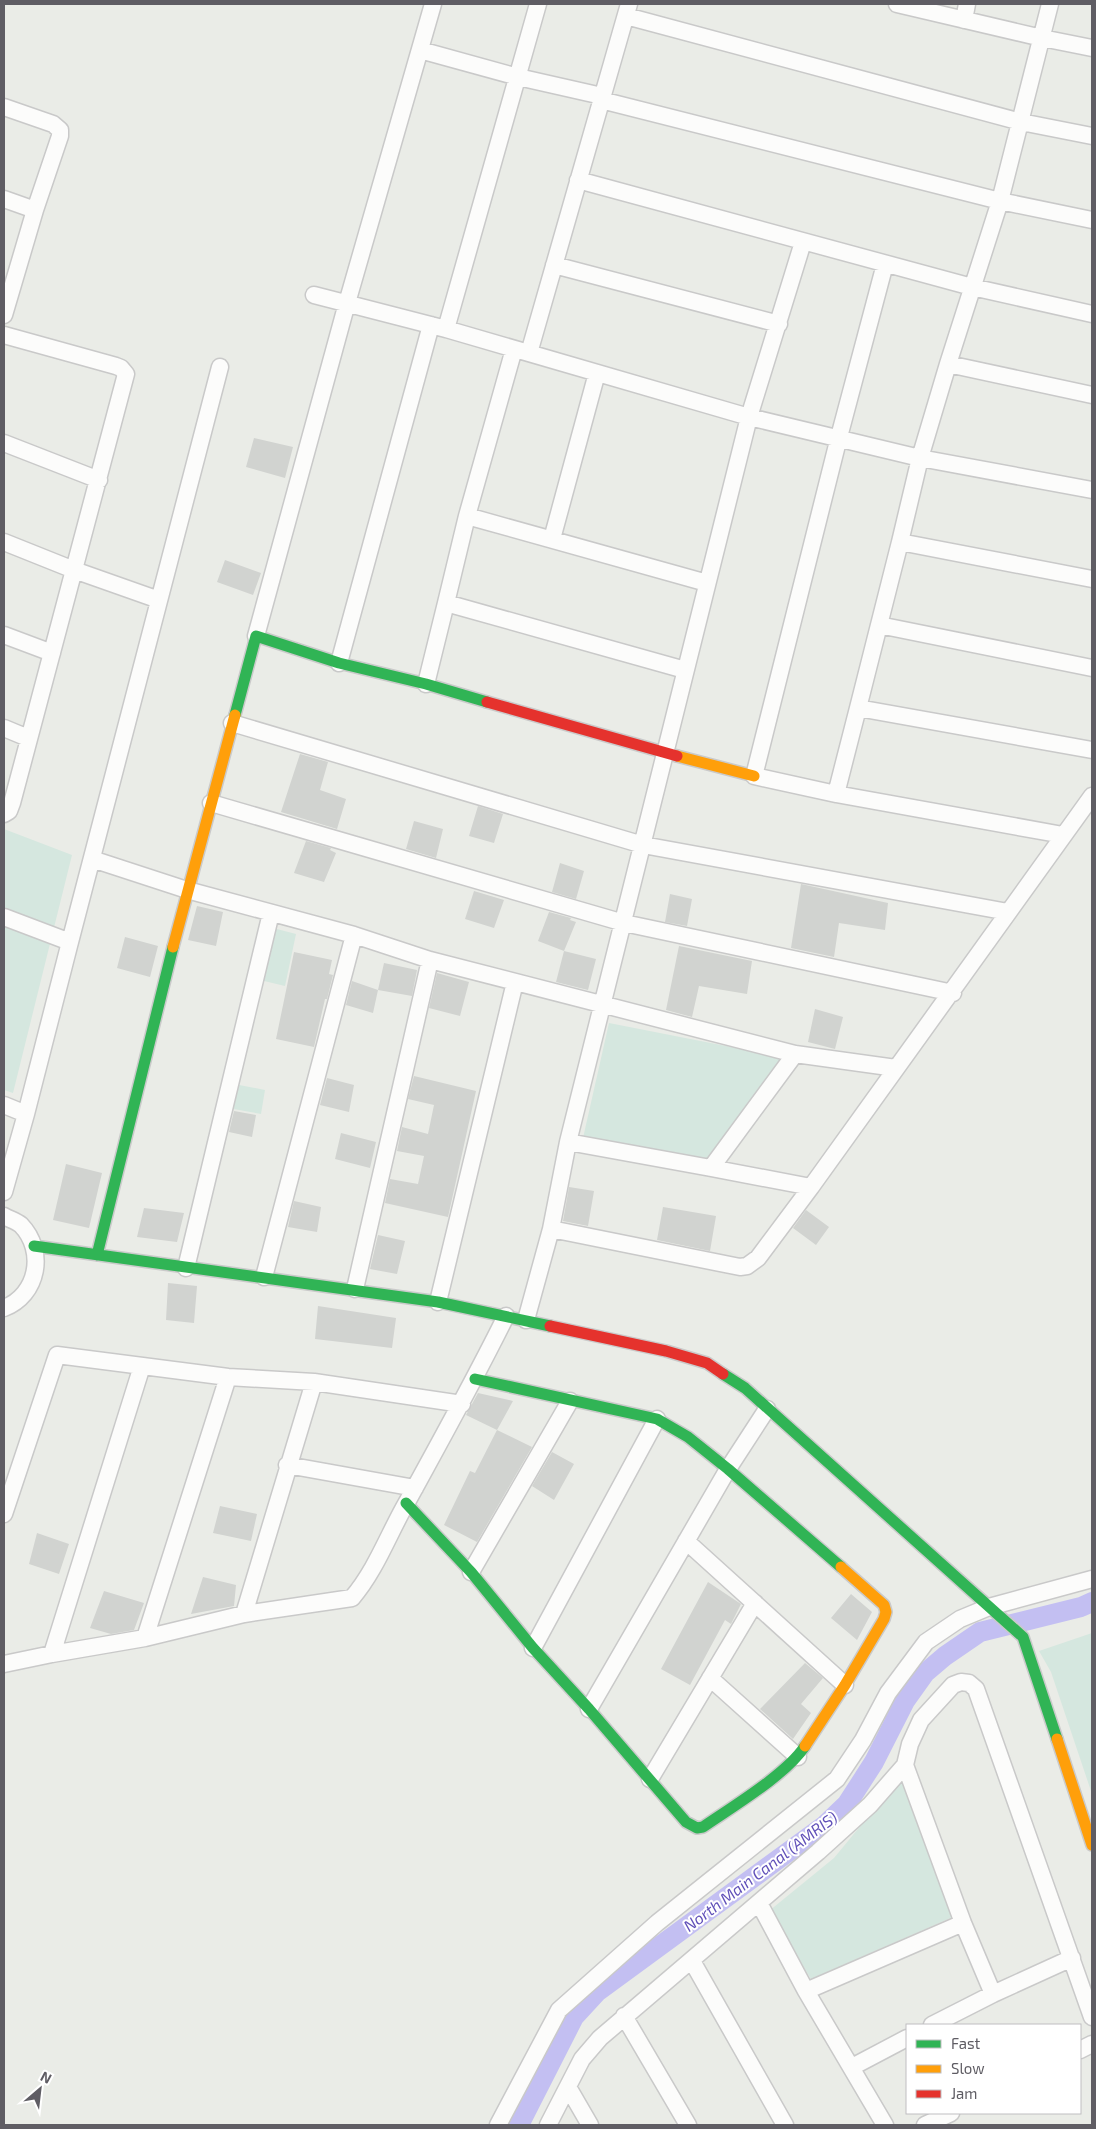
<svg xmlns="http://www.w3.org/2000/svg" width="1096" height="2129" viewBox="0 0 1096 2129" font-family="'Exo 2',sans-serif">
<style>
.green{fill:#d5e7df}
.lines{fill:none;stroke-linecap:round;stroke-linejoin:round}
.canal{stroke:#c3bff2;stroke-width:20}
.building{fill:#d1d3d0}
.street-casing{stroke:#c9c9c9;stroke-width:19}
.fast-casing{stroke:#cacaca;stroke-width:14}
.slow-casing{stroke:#cacaca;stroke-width:14}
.jam-casing{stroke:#cacaca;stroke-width:14}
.street{stroke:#fcfcfb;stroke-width:16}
.fast{stroke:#30b455;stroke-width:11}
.slow{stroke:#ff9f0a;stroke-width:11}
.jam{stroke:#e5322d;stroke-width:11}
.labels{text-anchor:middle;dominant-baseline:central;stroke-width:4;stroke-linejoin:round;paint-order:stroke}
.water-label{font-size:16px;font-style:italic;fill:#6151b9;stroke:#fff}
</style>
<rect width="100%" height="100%" fill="#eaece7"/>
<!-- green -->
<path class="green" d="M4,829l68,26 -59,238 -9,-3z
M273,928l23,6 -11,52 -25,-6z
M609,1023l173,34 -76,104 -123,-23z
M234,1084l31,6 -4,24 -33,-6z
M1092,1633v161l-41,-122 -12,-21z
M900,1778l55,138 -144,63 -42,-68 65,-53z"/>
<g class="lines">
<!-- canal -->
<path class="canal" d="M519,2125l55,-108 23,-25 228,-167 22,-21 27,-42 31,-61 20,-28 20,-17 35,-24 101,-25 11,-5"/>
</g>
<!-- building -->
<path class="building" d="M254,438l39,9 -8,31 -39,-11z
M225,560l36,13 -8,22 -36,-13z
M300,754l28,8 -8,28 26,9 -9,30 -56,-17z
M478,806l25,8 -9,29 -25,-7z
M414,821l29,8 -7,29 -30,-9z
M306,841l25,7 -1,2 6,3 -12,29 -30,-9z
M560,863l24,8 -8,28 -24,-7z
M801,884l87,19 -3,27 -46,-7 -5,34 -43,-9z
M474,891l30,9 -10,28 -29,-9z
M670,894l22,5 -5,27 -22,-4z
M197,906l26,6 -7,34 -28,-6z
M549,912l22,6 -1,2 6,2 -12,29 -26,-10z
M125,937l33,9 -8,31 -33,-9z
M679,946l73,15 -5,33 -48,-8 -7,31 -26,-7z
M564,951l32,8 -8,31 -32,-8z
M294,952l38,8 -3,14 4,1 -6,24h-2l-11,48 -38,-8z
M384,963l33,7 -5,26 -34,-6z
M437,973l32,9 -9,34 -31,-8z
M352,981l26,9 -5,23 -27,-8z
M815,1009l28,8 -8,32 -27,-7z
M414,1076l62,15 -28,126 -63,-14 5,-24 28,5 6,-28 -27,-5 5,-24 26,7 6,-29 -26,-6z
M327,1078l27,7 -5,27 -29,-7z
M234,1111l22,4 -4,22 -23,-5z
M341,1133l35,9 -6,26 -35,-9z
M66,1164l36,9 -13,55 -36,-8z
M569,1187l25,4 -6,35 -25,-5z
M294,1201l27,6 -4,25 -29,-5z
M663,1207l53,9 -6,35 -53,-11z
M144,1208l40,5 -7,29 -40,-5z
M806,1210l23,17 -13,18 -23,-17z
M378,1235l27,6 -8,33 -27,-5z
M168,1283l29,3 -3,37 -28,-3z
M318,1306l78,12 -4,30 -77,-9z
M478,1393l35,8 -16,29 -31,-15z
M497,1430l35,17 -55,95 -33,-17 26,-54 5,2z
M552,1452l22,12 -20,36 -22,-14z
M220,1506l37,8 -6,27 -38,-8z
M37,1533l32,11 -10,30 -30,-10z
M203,1577l33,8 -2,21 -43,8z
M708,1582l33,22 -10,20 -6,-4 -35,65 -29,-16z
M104,1591l40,12 -10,27 -23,4 -21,-6z
M851,1594l21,18 -15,28 -26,-22z
M805,1663l18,15 -22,26 10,9 -18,26 -33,-30z"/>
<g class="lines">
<defs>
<path id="street" d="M897,4l145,34 50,10
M1050,4l-50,197 -52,163 -28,94 -20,84 192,37
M626,16l395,106 71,14
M964,20l3,-16
M420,50l98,27 84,19
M601,100l399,101 92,19
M4,107l49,17 7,6v6l-25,74 -31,105
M578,180l394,107 120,27
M4,199l31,11
M554,265l225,59
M314,295l132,34 303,88 171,41 172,32
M446,329l92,-325
M4,335l112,31 5,2 5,6 -114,429 -3,8 -5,3
M529,353l100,-349
M948,364l144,31
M4,443l95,37
M467,516l47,-167
M552,539l45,-166
M4,542l70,28 85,30
M900,542l-21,83 213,43
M879,625l-21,83 234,42
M4,635l48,18
M256,636l91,-333 86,-299
M339,663l92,-338
M685,670l-239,-67 21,-87 240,67
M426,684l20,-81
M858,708l-22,86 227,41
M232,723l411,122 365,67
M4,728l24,10
M836,794l-82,-18 85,-339 46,-173
M211,803l413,120 329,70
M92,859l95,31 167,45 76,25 365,94 101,14
M4,917l66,25 -44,172 -22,78
M70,942l150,-575
M795,1054l-84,114 100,19 281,-391
M4,1105l22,9
M568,1142l143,26
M4,1216c5,3 12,5 17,9 25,26 17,70 -17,83
M551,1229l189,38 7,-1 11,-8 53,-71
M186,1268l85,-355
M264,1277l90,-342
M355,1289l75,-329
M438,1302l77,-320
M526,1320l25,-91 17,-87 181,-725 54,-175
M287,1465l128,23
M4,1514l53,-159 171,22 86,5 148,22
M686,1541l159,144
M471,1572l99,-171
M244,1614l70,-232
M145,1638l83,-261
M533,1648l124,-229
M52,1654l90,-288
M4,1664l48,-10 93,-16 99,-24 108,-16c24,-28 37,-65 55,-96 34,-62 68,-123 99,-186
M710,1678l88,79
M589,1709l139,-240 39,-60
M905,1765l58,158 30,71
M650,1779l105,-176
M759,1903l47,88 79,134
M692,1961l93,164
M806,1991l157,-68
M624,2016l64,109
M932,2025l61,-31 79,-36
M1080,2050l12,-6
M852,2067l55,-29
M568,2087l22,38
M498,2125l61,-115 98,-87 180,-144 26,-39 25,-47 38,-51 34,-23 29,-12 103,-28
M548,2125l34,-66 18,-21 218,-186 52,-47 35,-40 5,-21 11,-24 32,-35 8,-3 8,1 7,6 116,328
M925,2125l26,-12"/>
<path id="fast" d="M235,715l21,-79 83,27 87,21 61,18
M34,1246l404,56 112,24
M97,1255l76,-308
M723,1374l22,14 278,249 34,102
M475,1379l182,40 31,18 40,32 113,98
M406,1503l65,69 62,76 56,61 97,113 11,6 6,-1c29,-20 84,-53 102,-81"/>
<path id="slow" d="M677,756l77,20
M173,947l62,-232
M1057,1739l35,106
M805,1746l40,-61 39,-66 2,-7 -2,-7 -43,-38"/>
<path id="jam" d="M487,702l190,54
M550,1326l116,25 41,12 16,11"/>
</defs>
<!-- street casing -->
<use href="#street" class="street-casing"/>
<!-- fast casing -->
<use href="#fast" class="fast-casing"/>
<!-- slow casing -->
<use href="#slow" class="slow-casing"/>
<!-- jam casing -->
<use href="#jam" class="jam-casing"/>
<!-- street -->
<use href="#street" class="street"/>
<!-- fast -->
<use href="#fast" class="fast"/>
<!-- slow -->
<use href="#slow" class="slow"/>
<!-- jam -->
<use href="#jam" class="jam"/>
</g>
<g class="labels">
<!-- water labels -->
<g class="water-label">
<text transform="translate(760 1871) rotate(-37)">North Main Canal (AMRIS)</text>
</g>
</g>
<!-- border -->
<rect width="1096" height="2129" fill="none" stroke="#5f5d64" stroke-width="10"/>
<!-- legend -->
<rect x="906" y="2024" width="175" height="90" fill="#ffffff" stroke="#bfbec1"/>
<rect x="916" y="2040" width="25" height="8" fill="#30b455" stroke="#bfbec1"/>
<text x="951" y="2049" font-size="15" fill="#5f5d64">Fast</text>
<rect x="916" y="2065" width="25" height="8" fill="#ff9f0a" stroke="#bfbec1"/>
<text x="951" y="2074" font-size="15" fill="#5f5d64">Slow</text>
<rect x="916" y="2090" width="25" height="8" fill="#e5322d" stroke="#bfbec1"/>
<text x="951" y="2099" font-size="15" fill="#5f5d64">Jam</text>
<!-- north arrow -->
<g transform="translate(40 2089) rotate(28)" stroke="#ffffff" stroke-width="4" paint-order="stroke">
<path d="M0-4L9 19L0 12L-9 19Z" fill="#5f5d64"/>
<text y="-8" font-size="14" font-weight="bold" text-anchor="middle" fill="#5f5d64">N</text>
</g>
</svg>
